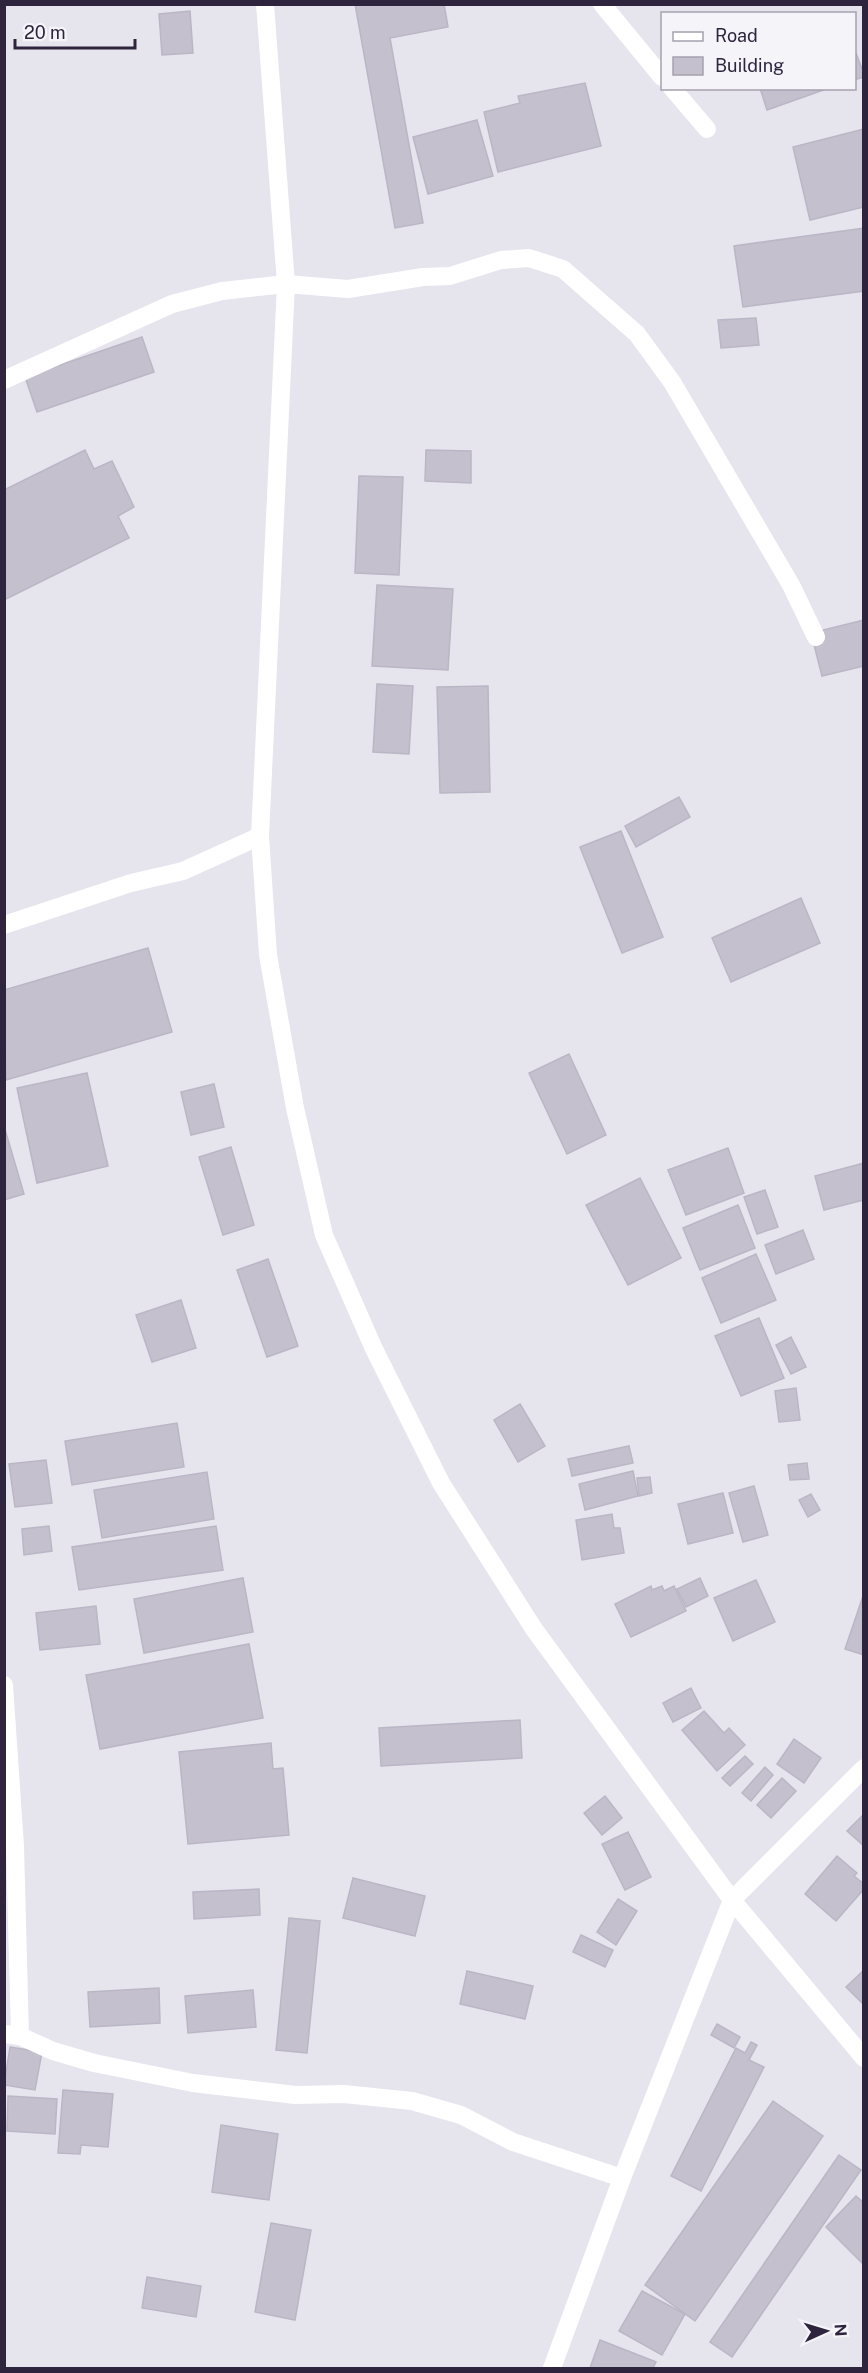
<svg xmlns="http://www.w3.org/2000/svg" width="868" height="2373" viewBox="0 0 868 2373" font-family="'Public Sans',sans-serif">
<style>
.building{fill:#c4c0cd;stroke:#bbb6c6;stroke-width:1.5}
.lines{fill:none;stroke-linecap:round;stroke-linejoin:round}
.minor{stroke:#fff;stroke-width:18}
</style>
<rect width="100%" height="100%" fill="#e6e4ed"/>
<g class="building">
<polygon points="355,4 444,4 448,27 390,38 423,223 395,228"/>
<polygon points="190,11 193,53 162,55 159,14"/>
<polygon points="854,48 864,74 864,77 854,80"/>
<polygon points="585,83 601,146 498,172 484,112 520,103 518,96"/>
<polygon points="760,88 829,88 767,110"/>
<polygon points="477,120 493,176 428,194 413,137"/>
<polygon points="864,129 864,207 810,220 793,147"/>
<polygon points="864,228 864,291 743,307 734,246"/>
<polygon points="756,318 759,345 721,348 718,320"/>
<polygon points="142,337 154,372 37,412 25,377"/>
<polygon points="85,450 94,469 112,461 134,507 118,516 129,538 4,600 4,490"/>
<polygon points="426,450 471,451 471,483 425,481"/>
<polygon points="359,476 403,477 399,575 355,573"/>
<polygon points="377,585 453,589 448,670 372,666"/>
<polygon points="864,620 864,666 822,676 811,633"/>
<polygon points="377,684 413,686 409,754 373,752"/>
<polygon points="488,686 490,792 440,793 437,687"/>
<polygon points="679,797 690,817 636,847 625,826"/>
<polygon points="621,831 663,937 622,953 580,847"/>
<polygon points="801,898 820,943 731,982 712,938"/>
<polygon points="148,948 172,1032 6,1080 4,990"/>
<polygon points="569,1054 606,1135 567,1154 529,1073"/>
<polygon points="87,1073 108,1166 37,1183 17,1088"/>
<polygon points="214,1084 224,1127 191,1135 181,1092"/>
<polygon points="4,1126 24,1194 4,1200"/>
<polygon points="231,1147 254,1225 223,1235 199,1157"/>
<polygon points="728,1148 744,1193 686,1215 668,1170"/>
<polygon points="864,1163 864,1200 824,1210 815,1176"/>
<polygon points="640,1178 681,1258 628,1285 586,1205"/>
<polygon points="765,1190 778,1227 757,1234 744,1197"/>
<polygon points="738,1205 755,1248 700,1270 683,1228"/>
<polygon points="803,1230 814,1259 776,1274 765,1245"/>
<polygon points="756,1254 776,1300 721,1323 702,1278"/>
<polygon points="268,1259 298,1346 267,1357 237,1270"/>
<polygon points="181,1300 196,1348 152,1362 136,1315"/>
<polygon points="759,1318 784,1378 741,1396 715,1336"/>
<polygon points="791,1337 806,1367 791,1374 776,1345"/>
<polygon points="796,1388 800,1420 779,1422 775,1391"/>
<polygon points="520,1404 545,1446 518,1462 494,1420"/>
<polygon points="177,1423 184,1467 72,1485 65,1441"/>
<polygon points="629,1446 633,1463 572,1476 568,1459"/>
<polygon points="46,1460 52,1503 15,1507 9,1464"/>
<polygon points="807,1463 809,1479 790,1480 788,1465"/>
<polygon points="633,1471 638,1496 585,1510 579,1484"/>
<polygon points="207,1472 214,1519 102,1538 94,1490"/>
<polygon points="650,1477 652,1493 639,1496 637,1478"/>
<polygon points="754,1486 768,1535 743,1542 729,1493"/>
<polygon points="723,1493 733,1533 688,1544 678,1504"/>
<polygon points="811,1494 820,1510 808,1517 799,1500"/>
<polygon points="612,1514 614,1528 620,1528 624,1553 582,1560 576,1520"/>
<polygon points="49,1526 52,1551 24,1555 22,1529"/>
<polygon points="216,1526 223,1570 79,1590 72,1547"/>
<polygon points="243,1578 253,1632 144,1653 134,1599"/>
<polygon points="700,1578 708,1596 686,1607 677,1589"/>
<polygon points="756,1580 775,1622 733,1641 714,1598"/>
<polygon points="651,1586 652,1590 662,1586 664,1591 674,1586 686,1611 631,1637 615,1604"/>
<polygon points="864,1593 864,1655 845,1649"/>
<polygon points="96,1606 100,1644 40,1650 36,1613"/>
<polygon points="249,1644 263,1718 100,1749 86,1675"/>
<polygon points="691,1688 701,1708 673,1722 663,1703"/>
<polygon points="704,1711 724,1733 729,1728 745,1745 717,1771 682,1730"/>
<polygon points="520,1720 522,1758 381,1766 379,1728"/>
<polygon points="794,1739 821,1758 804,1783 777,1764"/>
<polygon points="271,1743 273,1769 283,1768 289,1835 188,1844 179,1752"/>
<polygon points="745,1756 753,1764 730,1786 722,1778"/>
<polygon points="765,1767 773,1775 751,1801 742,1793"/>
<polygon points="782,1778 796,1791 771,1818 757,1805"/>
<polygon points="605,1796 622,1818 602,1835 584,1813"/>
<polygon points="864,1814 864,1846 847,1831"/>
<polygon points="628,1832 651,1877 625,1890 602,1844"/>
<polygon points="837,1856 857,1873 854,1876 864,1884 864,1889 836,1921 805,1894"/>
<polygon points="353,1878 425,1896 415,1936 343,1918"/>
<polygon points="259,1889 260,1915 194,1919 193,1892"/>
<polygon points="618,1899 637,1911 616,1945 597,1932"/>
<polygon points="289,1918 320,1921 307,2053 276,2050"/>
<polygon points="581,1935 613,1950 605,1967 573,1952"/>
<polygon points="864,1970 864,2005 846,1987"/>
<polygon points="467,1971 533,1986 525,2019 460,2004"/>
<polygon points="159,1988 160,2023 90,2027 88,1992"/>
<polygon points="253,1990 256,2027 188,2033 185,1996"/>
<polygon points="717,2024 740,2037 734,2048 711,2035"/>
<polygon points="751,2042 757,2045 749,2060 764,2067 701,2191 671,2176 736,2048 745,2053"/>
<polygon points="10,2047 42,2052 35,2090 4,2085"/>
<polygon points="63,2090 113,2094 108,2147 81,2145 80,2154 58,2153"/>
<polygon points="8,2096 57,2099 55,2134 7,2131"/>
<polygon points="773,2101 823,2136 695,2321 645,2285"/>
<polygon points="221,2125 278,2134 269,2200 212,2192"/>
<polygon points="839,2155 861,2170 732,2357 710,2342"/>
<polygon points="856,2196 864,2203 864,2265 826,2227"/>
<polygon points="271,2223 311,2230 295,2320 255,2312"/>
<polygon points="147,2277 201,2286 196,2317 142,2308"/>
<polygon points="642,2291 685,2314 662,2355 619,2331"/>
<polygon points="600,2340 656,2362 653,2368 590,2368"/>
</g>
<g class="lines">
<g class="minor">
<polyline points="265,4 286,284 260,836 268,955 295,1108 324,1235 374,1349 441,1483 534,1629 732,1900 864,2058"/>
<polyline points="602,4 662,77"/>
<polyline points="672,88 707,129"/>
<polyline points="4,380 172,304 222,291 286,284 348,289 423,277 450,276 501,260 529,258 563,269 637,334 672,382 791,585 816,637"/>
<polyline points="4,925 131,883 183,871 260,836"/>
<polyline points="4,1685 15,1846 20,2036"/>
<polyline points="4,2034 20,2036 53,2051 94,2063 193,2083 295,2095 344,2094 412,2101 461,2115 513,2142 622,2178"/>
<polyline points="552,2368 622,2178 732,1900 864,1768"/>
</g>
</g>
<rect width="868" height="2373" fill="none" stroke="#2f243e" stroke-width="12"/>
<rect x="661" y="12" width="195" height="78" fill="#f5f4f9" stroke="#a6a1ae" stroke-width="1.5"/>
<rect x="673" y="32" width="30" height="9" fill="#ffffff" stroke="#a6a1ae" stroke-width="1.5"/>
<text x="715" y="42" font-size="18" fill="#2f243e">Road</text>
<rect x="673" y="57" width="30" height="18" fill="#c4c0cd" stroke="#a6a1ae" stroke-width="1.5"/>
<text x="715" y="72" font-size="18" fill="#2f243e">Building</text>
<g transform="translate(826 2331) rotate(86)" stroke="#f5f4f9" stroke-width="4.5" paint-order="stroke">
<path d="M0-4.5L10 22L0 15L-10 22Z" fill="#2f243e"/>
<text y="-9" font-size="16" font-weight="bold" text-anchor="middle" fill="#2f243e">N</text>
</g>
<path d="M15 39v9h120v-9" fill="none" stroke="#2f243e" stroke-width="3"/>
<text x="24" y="39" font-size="18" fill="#2f243e" stroke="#f5f4f9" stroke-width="4.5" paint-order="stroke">20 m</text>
</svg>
